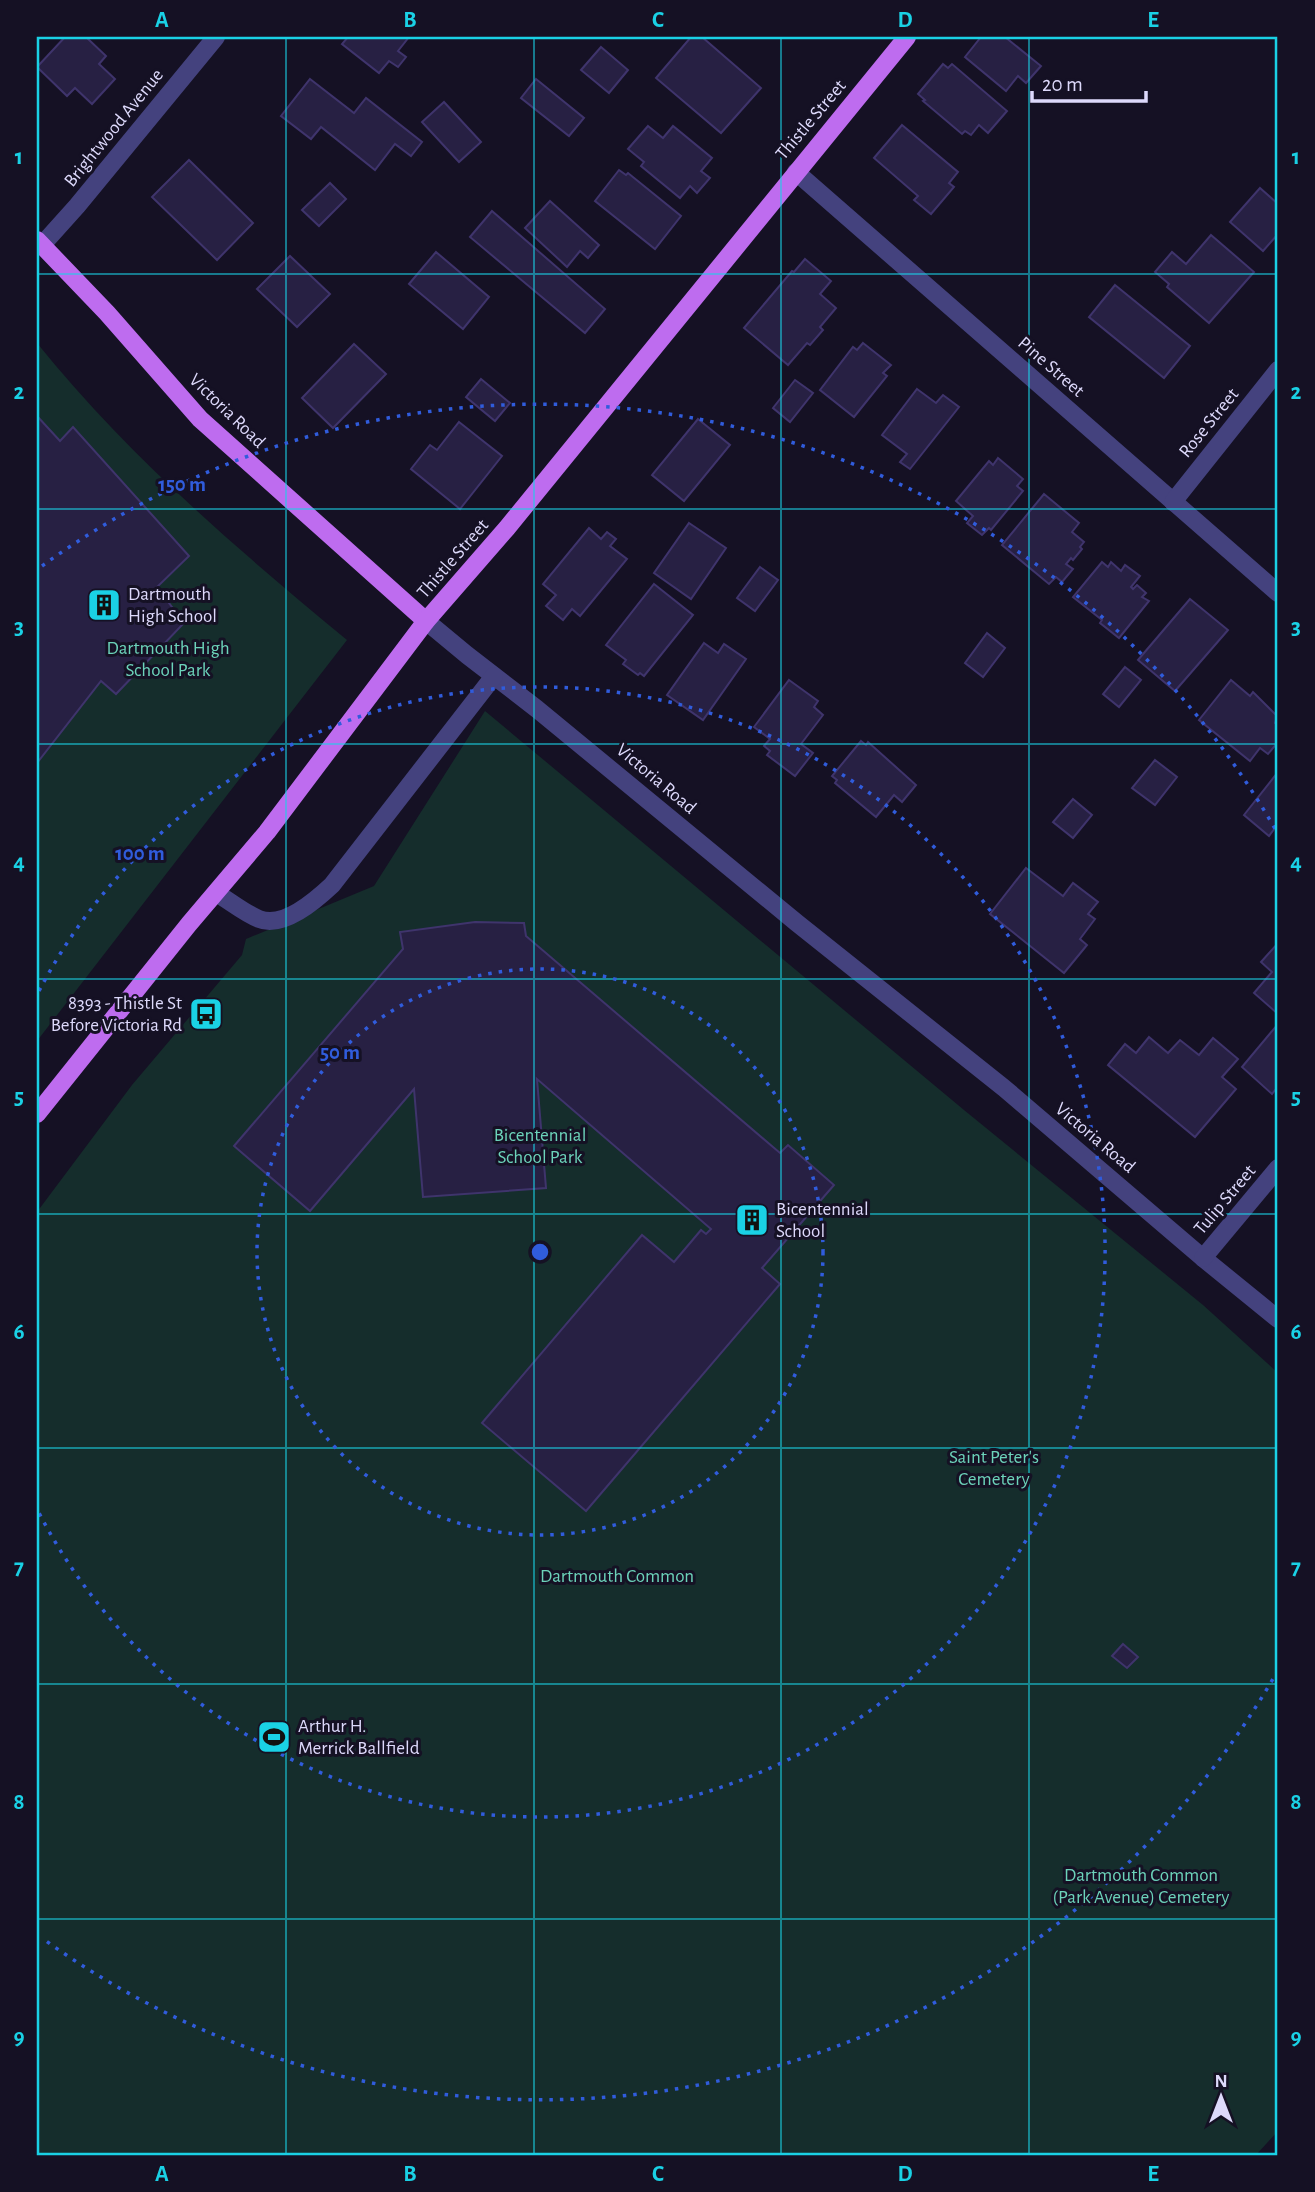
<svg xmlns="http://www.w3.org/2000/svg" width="1315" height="2192" viewBox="0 0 1315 2192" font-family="'Alegreya Sans',sans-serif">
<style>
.green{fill:#152d2c}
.building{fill:#272043;stroke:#3f346c;stroke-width:2}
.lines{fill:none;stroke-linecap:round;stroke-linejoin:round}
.minor{stroke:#44427e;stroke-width:18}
.major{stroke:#be6cef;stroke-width:18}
.grid{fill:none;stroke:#1ad1e5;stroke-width:2;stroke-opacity:0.55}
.ring{fill:none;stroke:#305cdc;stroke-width:3.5;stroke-dasharray:3.5 7}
.labels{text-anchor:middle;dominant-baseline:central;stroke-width:6;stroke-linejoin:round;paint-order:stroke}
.street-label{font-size:19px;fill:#ddd9fb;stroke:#151124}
.poi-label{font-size:19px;fill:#ddd9fb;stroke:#151124;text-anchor:start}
.park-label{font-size:19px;fill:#6cd3ba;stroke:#151124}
.centre{fill:#305cdc;stroke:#151124;stroke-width:3.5}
.ring-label{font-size:21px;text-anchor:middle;font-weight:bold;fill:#305cdc;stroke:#151124;stroke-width:6;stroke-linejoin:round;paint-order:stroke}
.neatline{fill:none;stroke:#1ad1e5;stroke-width:2.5}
.grid-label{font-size:23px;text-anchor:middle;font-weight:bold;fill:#1ad1e5}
</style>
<rect width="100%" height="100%" fill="#151124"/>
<g class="green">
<path d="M37,343C127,455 237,549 347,640L37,1041Z"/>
<polygon points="485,711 964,1110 1203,1305 1278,1373 1278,2131 1256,2155 37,2155 37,1212 132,1085 242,955 246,939 374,886"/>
</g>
<g class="building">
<polygon points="65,37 86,37 106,56 99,64 115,79 92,104 75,88 67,96 37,67"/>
<polygon points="348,37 409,37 398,51 406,57 398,67 389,61 379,73 342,44"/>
<polygon points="691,37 702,37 761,88 721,133 656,78"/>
<polygon points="981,37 1005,37 1041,66 1026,83 1018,76 1006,91 965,57"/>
<polygon points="601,47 628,70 609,93 581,70"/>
<polygon points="943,64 948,68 952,64 1007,111 988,133 979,125 971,135 965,131 962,134 923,101 925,100 918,94"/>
<polygon points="310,79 354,113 366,98 422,142 411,156 395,144 375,170 321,127 311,139 281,116"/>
<polygon points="536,79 584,118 569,136 521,98"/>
<polygon points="444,102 481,142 459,162 422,122"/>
<polygon points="902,125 958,172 949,183 954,187 931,214 914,200 918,196 874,158"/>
<polygon points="648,126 663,138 673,126 712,158 701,171 710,178 697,193 690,186 680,198 641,166 644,162 628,149"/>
<polygon points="189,160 253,223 217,260 152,197"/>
<polygon points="619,170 626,175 628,173 681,216 655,249 595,201"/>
<polygon points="330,183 346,199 319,226 302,210"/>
<polygon points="1260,188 1278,204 1278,234 1263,251 1230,222"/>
<polygon points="550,201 599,245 588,258 580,251 567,267 525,228"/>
<polygon points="492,211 605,309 585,333 470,237"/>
<polygon points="1211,235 1254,272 1209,323 1167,287 1169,284 1155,272 1172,252 1186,264"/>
<polygon points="436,252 489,297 463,329 409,284"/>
<polygon points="290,256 330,294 297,327 257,289"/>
<polygon points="805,259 831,281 820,294 836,308 820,327 823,330 810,345 807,343 788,365 744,328 792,271 794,272"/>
<polygon points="1115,285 1190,346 1164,378 1089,317"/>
<polygon points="863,343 891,365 883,373 887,376 854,417 820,390 853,347 857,350"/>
<polygon points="354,344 386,374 333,428 302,398"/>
<polygon points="481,379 510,403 495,421 466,397"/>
<polygon points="795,380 813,393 790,422 773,408"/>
<polygon points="917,389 936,403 943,395 959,407 910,469 900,462 907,454 882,435"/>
<polygon points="37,416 60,441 73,427 189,556 157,587 184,623 116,694 101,681 37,763"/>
<polygon points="698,419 730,445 684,501 652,475"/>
<polygon points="459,422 502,456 460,509 411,469 430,445 437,450"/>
<polygon points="998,458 1023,479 1017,486 1023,491 991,530 989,528 982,535 967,523 973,516 956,501 989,461 993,465"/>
<polygon points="1044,494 1079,523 1072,532 1084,542 1080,547 1082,549 1073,560 1071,558 1066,564 1073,569 1062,582 1056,577 1049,584 1002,545"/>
<polygon points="689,523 726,548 691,599 654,573"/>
<polygon points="589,528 601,539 607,532 616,539 610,546 627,559 580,616 572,609 563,620 546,606 556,595 543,584"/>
<polygon points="1102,562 1108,567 1111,562 1121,571 1125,565 1140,576 1131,587 1133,589 1137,585 1146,593 1142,597 1149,601 1119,638 1100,623 1102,620 1073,597"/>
<polygon points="760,567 778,580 755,611 737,598"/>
<polygon points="654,584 693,615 644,676 640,673 638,675 623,664 626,660 606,645"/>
<polygon points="1190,599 1228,630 1175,691 1138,660"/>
<polygon points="987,633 1005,648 983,677 965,663"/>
<polygon points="704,643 718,653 724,644 746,659 703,720 667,695"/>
<polygon points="1125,667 1141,680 1119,707 1103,694"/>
<polygon points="789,680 818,701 814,707 823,715 801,744 813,753 795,776 767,755 770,751 764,746 770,739 754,727"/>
<polygon points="1231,680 1250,696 1253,692 1277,716 1275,723 1278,726 1278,742 1268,754 1260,748 1250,761 1199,720"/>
<polygon points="861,741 866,745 868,742 916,785 902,802 894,795 876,817 835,783 837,780 832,776"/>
<polygon points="1155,760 1177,777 1155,805 1132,788"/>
<polygon points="1278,772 1278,824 1269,836 1244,815"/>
<polygon points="1073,799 1092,815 1073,838 1053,822"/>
<polygon points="1026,868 1063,896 1073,883 1098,902 1088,914 1095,919 1080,939 1087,945 1064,973 990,914"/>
<polygon points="475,922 524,923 526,936 780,1153 788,1145 834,1185 762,1268 780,1284 586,1511 482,1423 642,1235 674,1262 701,1230 706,1234 711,1229 537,1079 546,1188 423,1197 414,1089 310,1211 234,1146 403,949 400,932"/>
<polygon points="1278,943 1278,1014 1254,993 1272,972 1261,962"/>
<polygon points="1278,1024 1278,1086 1272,1094 1242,1067"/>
<polygon points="1149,1037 1168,1053 1180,1040 1199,1055 1213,1038 1238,1059 1222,1077 1236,1089 1195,1137 1108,1065 1125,1044 1136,1053"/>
<polygon points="1123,1644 1138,1657 1127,1668 1112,1656"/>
</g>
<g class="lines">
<g class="minor">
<polyline points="796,172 1278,593"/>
<polyline points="42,245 77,206 216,37"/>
<polyline points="1173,502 1278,370"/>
<polyline points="426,621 467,655 537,709 797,923 1004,1088 1203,1258 1278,1319"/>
<path d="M216,893C230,901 244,913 259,919C283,929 316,900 332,885L494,676"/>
<polyline points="1203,1258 1278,1168"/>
</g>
<g class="major">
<polyline points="37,240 107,313 200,419 426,621"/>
<polyline points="37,1114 189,924 267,832 426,621 507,528 907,37"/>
</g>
</g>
<path class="grid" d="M286,37V2155M534,37V2155M781,37V2155M1029,37V2155M37,274H1278M37,509H1278M37,744H1278M37,979H1278M37,1214H1278M37,1448H1278M37,1684H1278M37,1919H1278"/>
<g class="ring">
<circle cx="540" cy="1252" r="283"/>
<path d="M39 991A565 565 0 1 1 39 1513"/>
<path d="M1278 1670A848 848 0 0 1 42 1938M42 566A848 848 0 0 1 1278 834"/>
</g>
<defs>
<symbol id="building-square" viewBox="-11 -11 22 22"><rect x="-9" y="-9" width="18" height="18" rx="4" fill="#1ad1e5" stroke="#151124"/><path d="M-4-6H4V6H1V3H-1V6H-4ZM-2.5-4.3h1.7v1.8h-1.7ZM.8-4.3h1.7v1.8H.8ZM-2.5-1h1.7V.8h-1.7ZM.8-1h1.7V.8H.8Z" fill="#111"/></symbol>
<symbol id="bus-square" viewBox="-11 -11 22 22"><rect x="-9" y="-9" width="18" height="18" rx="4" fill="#1ad1e5" stroke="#151124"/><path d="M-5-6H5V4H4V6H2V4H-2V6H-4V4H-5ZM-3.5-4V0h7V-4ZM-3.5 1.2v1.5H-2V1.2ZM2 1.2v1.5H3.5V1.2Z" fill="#111"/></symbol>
<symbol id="stadium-square" viewBox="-11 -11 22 22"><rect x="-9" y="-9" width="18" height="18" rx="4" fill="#1ad1e5" stroke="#151124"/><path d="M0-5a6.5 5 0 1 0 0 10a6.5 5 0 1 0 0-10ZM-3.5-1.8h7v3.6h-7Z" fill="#111"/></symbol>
</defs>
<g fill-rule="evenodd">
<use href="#building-square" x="85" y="586" width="38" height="38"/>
<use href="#bus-square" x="187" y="995" width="38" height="38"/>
<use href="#building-square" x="733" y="1201" width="38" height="38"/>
<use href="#stadium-square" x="255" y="1718" width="38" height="38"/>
</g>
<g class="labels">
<g class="street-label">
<text transform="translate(811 120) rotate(-50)">Thistle Street</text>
<text transform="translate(114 128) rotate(-51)">Brightwood Avenue</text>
<text transform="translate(1051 367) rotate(41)">Pine Street</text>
<text transform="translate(227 411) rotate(44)">Victoria Road</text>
<text transform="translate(1209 423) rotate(-51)">Rose Street</text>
<text transform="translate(453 559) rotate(-49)">Thistle Street</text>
<text transform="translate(656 779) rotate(40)">Victoria Road</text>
<text transform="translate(1095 1138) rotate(40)">Victoria Road</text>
<text transform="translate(1225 1200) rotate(-50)">Tulip Street</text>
</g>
<g class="poi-label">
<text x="128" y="594">Dartmouth<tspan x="128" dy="22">High School</tspan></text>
<text x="182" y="1003" text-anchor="end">8393 - Thistle St<tspan x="182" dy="22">Before Victoria Rd</tspan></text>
<text x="776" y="1209">Bicentennial<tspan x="776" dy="22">School</tspan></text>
<text x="298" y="1726">Arthur H.<tspan x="298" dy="22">Merrick Ballfield</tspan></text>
</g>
<g class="park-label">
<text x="168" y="648">Dartmouth High<tspan x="168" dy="22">School Park</tspan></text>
<text x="540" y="1135">Bicentennial<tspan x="540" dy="22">School Park</tspan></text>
<text x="994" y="1457">Saint Peter's<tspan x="994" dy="22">Cemetery</tspan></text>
<text x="617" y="1576">Dartmouth Common</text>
<text x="1141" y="1875">Dartmouth Common<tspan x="1141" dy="22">(Park Avenue) Cemetery</tspan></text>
</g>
</g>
<circle cx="540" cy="1252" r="10" class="centre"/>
<g class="ring-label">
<text x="182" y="491">150 m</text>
<text x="140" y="860">100 m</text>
<text x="340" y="1059">50 m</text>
</g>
<rect width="1315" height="2192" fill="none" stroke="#151124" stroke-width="77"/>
<g transform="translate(1221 2097)" stroke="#151124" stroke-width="5" paint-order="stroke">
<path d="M0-5L12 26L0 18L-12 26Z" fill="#ddd9fb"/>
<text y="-10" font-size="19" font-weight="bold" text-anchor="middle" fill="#ddd9fb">N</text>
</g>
<path d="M1032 91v10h114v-10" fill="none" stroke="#ddd9fb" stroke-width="3.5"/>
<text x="1042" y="91" font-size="21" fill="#ddd9fb" stroke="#151124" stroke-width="5" paint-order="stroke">20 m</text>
<rect x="38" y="38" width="1238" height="2116" class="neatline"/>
<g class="grid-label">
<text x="162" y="27">A</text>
<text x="410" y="27">B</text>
<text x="658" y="27">C</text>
<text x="905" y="27">D</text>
<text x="1153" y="27">E</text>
<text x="19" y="164">1</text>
<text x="1296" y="164">1</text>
<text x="19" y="399">2</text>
<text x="1296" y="399">2</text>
<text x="19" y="634">3</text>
<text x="1296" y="634">3</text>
<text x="19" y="869">4</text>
<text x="1296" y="869">4</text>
<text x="19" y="1104">5</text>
<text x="1296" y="1104">5</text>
<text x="19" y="1339">6</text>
<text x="1296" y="1339">6</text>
<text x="19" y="1574">7</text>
<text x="1296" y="1574">7</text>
<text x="19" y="1809">8</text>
<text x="1296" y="1809">8</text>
<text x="19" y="2044">9</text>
<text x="1296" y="2044">9</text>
<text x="162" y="2181">A</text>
<text x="410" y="2181">B</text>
<text x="658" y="2181">C</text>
<text x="905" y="2181">D</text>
<text x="1153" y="2181">E</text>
</g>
</svg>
